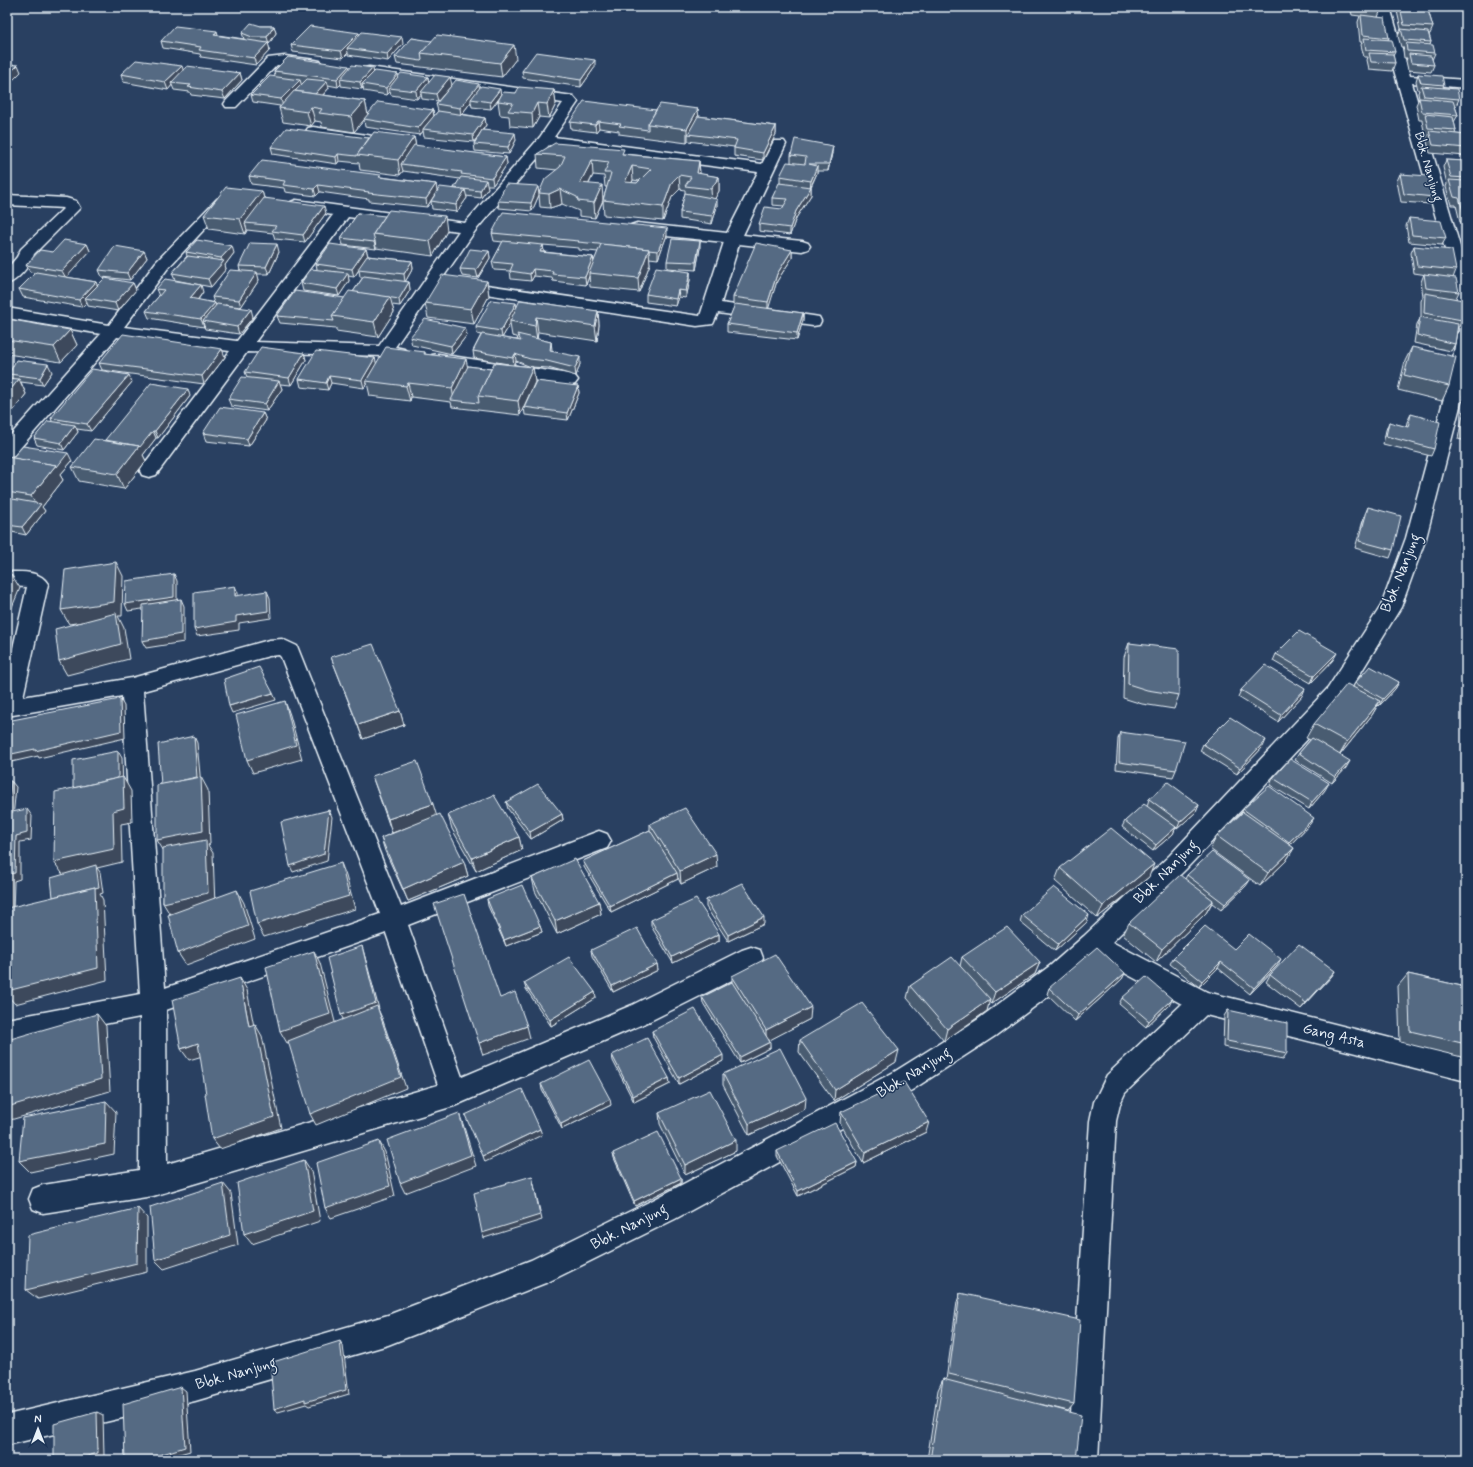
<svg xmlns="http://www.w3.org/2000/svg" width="1473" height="1467" viewBox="0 0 1473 1467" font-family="Mynerve,sans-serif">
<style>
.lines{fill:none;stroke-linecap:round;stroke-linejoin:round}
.minor-casing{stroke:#e8f1f8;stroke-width:3}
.minor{fill:#1d3557;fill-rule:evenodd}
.wall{fill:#495b71;stroke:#e8f1f8;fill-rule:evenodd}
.shaded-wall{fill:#3c4a5c;stroke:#e8f1f8}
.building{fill:#556a83;stroke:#e8f1f8;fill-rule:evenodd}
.labels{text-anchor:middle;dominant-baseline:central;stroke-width:3;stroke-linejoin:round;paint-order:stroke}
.far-street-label{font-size:13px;fill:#e8f1f8;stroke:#1d3557}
.street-label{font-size:15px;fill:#e8f1f8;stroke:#1d3557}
</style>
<rect width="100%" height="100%" fill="#294061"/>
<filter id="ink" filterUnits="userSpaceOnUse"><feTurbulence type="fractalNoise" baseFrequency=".025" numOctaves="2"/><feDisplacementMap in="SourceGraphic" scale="8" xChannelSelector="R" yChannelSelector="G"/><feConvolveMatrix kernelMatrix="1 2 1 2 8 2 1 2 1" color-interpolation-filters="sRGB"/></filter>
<g filter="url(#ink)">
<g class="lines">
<defs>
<g id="minor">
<polygon points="1376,7 1390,7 1410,76 1466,80 1466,88 1412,83 1466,267 1466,383 1426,538 1401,607 1344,700 1186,869 1112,942 1207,992 1466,1057 1466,1081 1206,1015 1125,1093 1120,1104 1116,1121 1098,1460 1068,1460 1090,1121 1094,1102 1107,1075 1182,1004 1095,957 1069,981 995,1036 912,1090 675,1219 548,1282 388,1345 195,1401 7,1445 7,1415 195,1371 388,1315 531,1260 655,1199 894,1072 977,1020 1051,965 1084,936 1170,855 1328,688 1381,606 1406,538 1451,372 1457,334 1460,330 1458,327 1456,288"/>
<polygon points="285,56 315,60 320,61 322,64 320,67 315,68 277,65 236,107 226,107 224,104 226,101 268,58"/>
<path d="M369,67L573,96L578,102L554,137L762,164L774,141H784L786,144L743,235L802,241L808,243L810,246L808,249L802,251L739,244L721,303L813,316L819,317L821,321L819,325L813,326L718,313L713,324L697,326L453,289L451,286L453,283L459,281L700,316L724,242L637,233L631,231L629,228L631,225L637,223L727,233L758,172L549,145L475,231L395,347L404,349L407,353L404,357L398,358L384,356L247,352L156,475L149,477L142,475L140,471L142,467L230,351L117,337L14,455L7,457V439L101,334L7,318V308L109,325L156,262L217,199L228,195L233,197L236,200L233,203L227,205L168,268L124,327L237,341L333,215L291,208L288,205L291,202L296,200L465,223L540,137L563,103L364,74L362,71L364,68ZM348,217L459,231L379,346L255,342Z"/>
<polygon points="313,127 367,135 372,136 374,139 372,142 367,143 308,134 306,131 308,128"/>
<path d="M7,195L66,198L76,201L80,208L34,254C31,264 18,281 7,284V269L17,257L21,249L64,208L7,205Z"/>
<polygon points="438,354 569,374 575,376 578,380 575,384 569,386 432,363 429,359 432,355"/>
<path d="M7,572C21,572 40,570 48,584L23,697L132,678L269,640L282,639L297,646L401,907L591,834L599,831L607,834L611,841L607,848L408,925L462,1077L632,1005L742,950L751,947L760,950L763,958L760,966L650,1021L454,1106L153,1196L43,1213L33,1209L29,1199L33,1189L43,1185L139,1170L140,1017L7,1043V1019L140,994L122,696L7,716V674L27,587L7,586ZM279,655L281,657L380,914L165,988L143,691L269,656ZM386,933L438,1085L167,1164L166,1010Z"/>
</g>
</defs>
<use href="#minor" class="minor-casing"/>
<use href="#minor" class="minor"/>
</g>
<g class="wall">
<polygon points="1350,7 1380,7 1381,10 1378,17 1389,38 1388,40 1395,52 1393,56 1395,63 1392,71 1369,69 1367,60 1368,57 1364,57 1361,45 1362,42 1360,42 1358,22 1360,16 1352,15"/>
<polygon points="1399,7 1427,7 1433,27 1430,34 1429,34 1431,42 1430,45 1435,53 1432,60 1434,65 1431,72 1408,70 1406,61 1407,58 1404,58 1403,50 1404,47 1401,47 1398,36 1401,29 1397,11"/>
<polygon points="261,26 274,26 276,33 269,44 268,44 270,50 256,65 201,57 200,54 163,48 161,41 218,35 244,39 242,33"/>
<polygon points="359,34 403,44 388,61 348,55 348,53 343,58 293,52 291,45"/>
<polygon points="412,38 516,59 502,77 397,64 395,57"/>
<polygon points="7,64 21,72 13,80 7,79"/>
<polygon points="595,67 581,87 523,78 522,71"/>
<polygon points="350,68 373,72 398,74 398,77 428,77 429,83 452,85 438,101 422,99 421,94 417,99 391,95 390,92 387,95 364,91 363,87 362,89 341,86 341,84 338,87 328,85 329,88 323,95 365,101 368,115 433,110 434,116 438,111 436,104 479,88 501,95 516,93 554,90 556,104 549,118 539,117 533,128 510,126 509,116 500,115 498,101 499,99 491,109 472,107 471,102 462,114 485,118 486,125 483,130 516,140 509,154 475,151 474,144 480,133 474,142 424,137 423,131 420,135 365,127 364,120 354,132 322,127 321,122 315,121 311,126 283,122 279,108 280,106 253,102 251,95 275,76 274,71"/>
<polygon points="183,70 240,73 242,80 225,99 191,95 190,92 174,90 172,85 168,90 123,82 121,74"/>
<polygon points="1418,74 1444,85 1443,87 1459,99 1456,106 1455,106 1458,115 1454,122 1456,130 1455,134 1466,135 1466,156 1430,153 1426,138 1428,135 1425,135 1422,121 1422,120 1419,120 1416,105 1419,98 1418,93 1419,90 1418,90 1416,81"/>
<polygon points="698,109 698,116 776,126 776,134 763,160 734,156 734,147 688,141 687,143 619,134 619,131 599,128 596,132 571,129 570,122 656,110"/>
<polygon points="414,137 416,146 506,157 507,164 493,185 487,185 488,188 481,198 466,196 467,198 457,212 432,209 431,201 427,207 369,201 369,199 320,192 316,196 285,192 284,188 251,184 249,176 381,177 436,184 437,191 454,189 454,188 460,179 403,171 400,175 360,170 359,163 339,161 337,164 273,154 271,147 369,138"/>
<polygon points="832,153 828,171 817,171 817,173 811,187 811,195 796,218 790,235 759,231 759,224 782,209 784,206 772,205 772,198 780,183 780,176 791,162 791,155"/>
<path d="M537,154H625L699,161L700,174L719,177V191L715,198L717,206L712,224L680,219V212L685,193V190L680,189L672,197L663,221L604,215L603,201L595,218L579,216V211L562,204L550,208L540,207L539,195L532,211L499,208L498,201L539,192L557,170L538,168ZM593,175L604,176L605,187H607L603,199L589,184ZM633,180L639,181L637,183H632Z"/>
<polygon points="1446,160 1466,161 1466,243 1464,243 1461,227 1463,222 1460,222 1456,205 1451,205 1446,187 1447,184 1443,167"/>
<polygon points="1400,174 1434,197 1431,204 1401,202 1397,181"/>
<polygon points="262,191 264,198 326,213 305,242 275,239 273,233 247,230 245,234 209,229 204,215"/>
<polygon points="358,213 447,231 433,256 376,248 376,249 343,245 341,238"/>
<polygon points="1409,218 1446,238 1442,245 1409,242 1406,226"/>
<path d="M492,233L667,235L658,259L649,258L650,264L639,292L590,287L589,276L586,285L553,281L552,278L534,276L531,281L511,279L510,271L494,270L492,262L503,242L494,241ZM543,245L579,248V250L598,252L594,262L593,257L544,252Z"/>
<polygon points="87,244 90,251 66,277 96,282 97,286 133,283 136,290 118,311 88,306 87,302 82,307 23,297 19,289 35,273 30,272 26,265 53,252"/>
<polygon points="1414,246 1456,270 1453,278 1459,292 1456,298 1462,320 1459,327 1457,327 1455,344 1451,351 1414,343 1417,324 1421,317 1421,301 1423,296 1421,282 1424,274 1427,275 1414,273 1411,253"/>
<polygon points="700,248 696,270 667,268 667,261"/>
<polygon points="366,249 368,256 412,261 413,268 405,282 409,282 410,290 400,306 392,305 394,312 378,337 336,331 336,328 280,323 277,316 345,298 353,292 363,277 360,277 359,270 354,277 348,276 349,281 339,296 303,291 301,283 317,269 316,264"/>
<polygon points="792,250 792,258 777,281 768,308 803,313 803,320 797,340 727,332 727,324 735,305 733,305 733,297"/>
<polygon points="144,251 147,258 130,280 102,277 99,270"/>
<polygon points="489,251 490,258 478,278 462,276 460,269"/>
<polygon points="186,252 234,253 225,265 226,269 211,287 175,280 172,273 187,256"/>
<polygon points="279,252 269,274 257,274 259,280 241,307 225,305 253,317 239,334 205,329 204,326 204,327 149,318 146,311 159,296 156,289 203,292 198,300 214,303 212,297 240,271 239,266"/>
<polygon points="690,272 690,280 686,298 679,297 676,306 646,302 646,294"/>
<polygon points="487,281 489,296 474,324 428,318 425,303"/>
<path d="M517,307L598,311L599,325L597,341L538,332L537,339L551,342V352L580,364L576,376L548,368L531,367L516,361L514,365L533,367L535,382L520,415L452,407L451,402L411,397L410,401L370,396L367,383L364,388L331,383L328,390L301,387L299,379L375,358L376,364L425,352V354L468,366L491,369L508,364L474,358L473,351L481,335L477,334L476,327ZM510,324L512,336L517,337L518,340L502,338Z"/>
<polygon points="7,319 70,330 77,345 61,362 7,354"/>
<polygon points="465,328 467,335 452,354 412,345 410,337"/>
<polygon points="1412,347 1449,386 1442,401 1398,390 1405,361"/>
<polygon points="304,353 306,360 291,385 280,384 282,389 267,411 231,406 228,399 247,377 245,372"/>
<polygon points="225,357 204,384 102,370 99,363"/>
<polygon points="52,372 43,385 21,382 26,394 7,419 7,378 11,378 9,374"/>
<polygon points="1466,380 1466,402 1462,401"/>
<polygon points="132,382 91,431 77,429 78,432 64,450 37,445 34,438 52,421 51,418"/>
<polygon points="578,386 579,393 568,420 525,415 524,407"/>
<polygon points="190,396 158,438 156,438 143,455 146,461 124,489 79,481 72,467 105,440"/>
<polygon points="1466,406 1466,441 1458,439 1464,409"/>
<polygon points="263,413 266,420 249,446 206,441 203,433"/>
<polygon points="1411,414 1434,449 1431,456 1383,444 1386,430 1389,422 1406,427 1407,422"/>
<polygon points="7,458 72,461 60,475 63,480 42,507 45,511 26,535 7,531"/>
<polygon points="1368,507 1393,550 1390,558 1355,548 1365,514"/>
<polygon points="1129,643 1179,695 1174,709 1142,704 1123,698 1124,657"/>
<polygon points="1276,654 1333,660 1311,683 1273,661"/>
<polygon points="331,657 400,711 404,725 363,739"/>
<polygon points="1399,682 1395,689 1379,706 1378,705 1372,715 1340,755 1346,768 1332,783 1295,760 1299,753 1310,740 1306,738 1314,724 1353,687 1355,683"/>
<polygon points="1241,690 1302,696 1278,722 1238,697"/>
<polygon points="1120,732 1176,770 1173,777 1116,769 1118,739"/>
<polygon points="1203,744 1263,747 1237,774 1200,751"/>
<polygon points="372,776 437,816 464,862 468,876 408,901 385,851 381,838 403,829 392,833"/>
<polygon points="1273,778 1325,790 1309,809 1270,785"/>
<polygon points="1149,799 1199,805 1196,812 1177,829 1176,827 1173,834 1153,851 1122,827 1125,821 1147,806"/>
<polygon points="506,802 562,814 563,820 531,839 508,809"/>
<polygon points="1243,809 1310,824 1290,845 1294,848 1286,861 1260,886 1210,849 1217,836 1242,812"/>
<polygon points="448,815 519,837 522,850 476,871 452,829"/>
<polygon points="650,824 717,867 681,884 678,878 678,879 611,912 584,867 583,861 650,830"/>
<polygon points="1060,868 1149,877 1097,918 1055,881"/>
<polygon points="1187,875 1246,886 1221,910 1212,903 1206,913 1156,962 1123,935 1129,923 1185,879"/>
<polygon points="532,878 599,902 601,914 557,934 535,891"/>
<polygon points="487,899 540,926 542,932 506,946 488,906"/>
<polygon points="706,900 764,924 728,941 706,907"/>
<polygon points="1022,915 1087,922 1055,951 1020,922"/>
<polygon points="651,920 719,934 719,941 673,963 651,926"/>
<polygon points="1234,949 1277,966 1250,994 1218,968 1199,987 1170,964 1173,958"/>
<polygon points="591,950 657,964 658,970 613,992 592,956"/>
<polygon points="962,957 1040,962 1035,974 991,1004 989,1002 987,1011 944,1041 907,998 910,986 960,966"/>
<polygon points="1335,971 1331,977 1301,1009 1266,982 1270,975"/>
<polygon points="1125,973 1122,979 1075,1021 1047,994 1049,988"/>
<polygon points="1408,974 1466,987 1466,1058 1400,1042 1398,986"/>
<polygon points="732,976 810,1019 769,1040 770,1048 740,1063 703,1003 702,997 732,982"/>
<polygon points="524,983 595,992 596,998 551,1026 526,989"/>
<polygon points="1122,998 1169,1005 1146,1027 1119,1004"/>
<polygon points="1228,1010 1287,1053 1283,1059 1223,1047 1224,1016"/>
<polygon points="652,1031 723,1061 679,1084 653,1037"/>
<polygon points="800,1040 896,1062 834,1101 799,1052"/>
<polygon points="612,1055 669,1078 670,1084 634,1102 613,1061"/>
<polygon points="723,1074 805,1109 749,1135 723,1085"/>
<polygon points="541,1084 611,1105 562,1129 542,1090"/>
<polygon points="841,1112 926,1132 863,1163 840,1123"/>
<polygon points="659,1113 736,1151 685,1175 660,1124"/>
<polygon points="777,1151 857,1162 856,1167 798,1196 777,1156"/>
<polygon points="613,1153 681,1178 681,1183 635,1206 614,1158"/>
<polygon points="960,1293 1074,1404 1068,1411 1040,1404 1076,1460 927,1460 938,1390 943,1379 946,1380 957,1302"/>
</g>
<g class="shaded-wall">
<polygon points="274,26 276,33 269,44 267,37"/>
<polygon points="217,31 219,38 214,35"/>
<polygon points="359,33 360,40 347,48 348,53 343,58 341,51"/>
<polygon points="402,37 403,44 388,61 387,54"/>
<polygon points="268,43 270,50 256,65 254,58"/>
<polygon points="514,45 516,59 502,77 500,63"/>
<polygon points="595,60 595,67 581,87 581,80"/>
<polygon points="18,65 21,72 13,80 10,73"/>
<polygon points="182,66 184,73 171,83 172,85 168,90 165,82"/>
<polygon points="349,66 351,73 340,79 341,84 338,87 337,79"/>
<polygon points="373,68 374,75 362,84 363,87 362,89 360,82"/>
<polygon points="240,73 242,80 225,99 222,92"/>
<polygon points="398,74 399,81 389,88 390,92 387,95 386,88"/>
<polygon points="428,77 429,84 421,92 421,94 417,99 416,91"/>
<polygon points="450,77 452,85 438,101 436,94"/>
<polygon points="300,80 302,87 283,107 281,99"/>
<polygon points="327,81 329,88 312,107 310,100"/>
<polygon points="479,84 480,91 471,99 471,102 461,115 460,108"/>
<polygon points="500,89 501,96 491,109 490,102"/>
<polygon points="554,90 556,104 549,118 547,104"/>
<polygon points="365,101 368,115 354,132 351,117"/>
<polygon points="537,103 539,117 533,128 532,113"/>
<polygon points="311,107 315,121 311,126 307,112"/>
<polygon points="698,109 699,123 688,134 688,141 687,143 687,129"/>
<polygon points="433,110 434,117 423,129 423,131 420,135 418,128"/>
<polygon points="485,118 486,125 474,142 473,135"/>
<polygon points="598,121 599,128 596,132 595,125"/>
<polygon points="776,126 776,134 763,160 763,153"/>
<polygon points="515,133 516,140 509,154 508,147"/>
<polygon points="414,137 417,151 401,164 403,171 400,175 398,160"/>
<polygon points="833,146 832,153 828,171 829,164"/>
<polygon points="338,154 339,161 337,164 336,157"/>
<polygon points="506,157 507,164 493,185 492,178"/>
<polygon points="592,160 593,175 582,197 580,183"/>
<polygon points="699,161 700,175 697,173"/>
<polygon points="632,166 633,180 626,196 625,182"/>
<polygon points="817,166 817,173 810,188 811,181"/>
<polygon points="679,175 680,189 672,197 663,221 663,207 672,182"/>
<polygon points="719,177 719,191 712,204 711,189"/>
<polygon points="486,180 488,188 481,198 480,191"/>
<polygon points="436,184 437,191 427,207 426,199"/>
<polygon points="318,185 320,192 316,196 314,189"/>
<polygon points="602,185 603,200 595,218 594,203"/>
<polygon points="538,186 539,195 532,211 531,203"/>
<polygon points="811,187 811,195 796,218 790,235 790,228 796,211"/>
<polygon points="560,189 562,204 550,208 549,194"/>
<polygon points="465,190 467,198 457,212 456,205"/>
<polygon points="262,191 266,206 245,223 247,230 245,234 240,219"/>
<polygon points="717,199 717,206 712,224 712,216"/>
<polygon points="324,206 326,213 305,242 303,235"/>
<polygon points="445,216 447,231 433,256 430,241"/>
<polygon points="667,228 667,235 658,259 658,251"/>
<polygon points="375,241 376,248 376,249 374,242"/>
<polygon points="700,241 700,248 696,270 696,262"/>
<polygon points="87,244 90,251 66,278 62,271"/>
<polygon points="277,244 279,252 269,274 266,267"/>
<polygon points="543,245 544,252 540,252"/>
<polygon points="232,246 234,253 225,265 226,269 211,287 208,279 223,262 221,258"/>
<polygon points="366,249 368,256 354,277 352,269"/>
<polygon points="649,249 650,264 639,292 638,278"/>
<polygon points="792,250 792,258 777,281 768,310 768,302 777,274"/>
<polygon points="144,251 147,258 130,280 127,273"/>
<polygon points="489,251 490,258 478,278 476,270"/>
<polygon points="593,257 594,265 589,273 589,276 586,285 585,277"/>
<polygon points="412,261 413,268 405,282 404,274"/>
<polygon points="533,269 534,276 531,281 530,274"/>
<polygon points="257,272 259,280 241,307 239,300"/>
<polygon points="690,272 690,280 686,298 686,291"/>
<polygon points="348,273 349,281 339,296 337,289"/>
<polygon points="487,281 489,296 474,324 471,309"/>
<polygon points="96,282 99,290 85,298 87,302 82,307 79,300"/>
<polygon points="409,282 410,290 400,306 399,299"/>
<polygon points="133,283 136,290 118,311 115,303"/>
<polygon points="201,285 203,292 193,306 190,298"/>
<polygon points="678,290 679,297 676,306 676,299"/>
<polygon points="390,297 394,312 378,337 374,322"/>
<polygon points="215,303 217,310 203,321 204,326 204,327 201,319"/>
<polygon points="516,303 517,310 510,321 510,324 502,338 501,331"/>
<polygon points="251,309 253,317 239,334 237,327"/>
<polygon points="598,311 599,325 597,341 595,326"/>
<polygon points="803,313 803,320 797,340 797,333"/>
<polygon points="536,317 538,332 537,340 535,326"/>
<polygon points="465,328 467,335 452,354 451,346"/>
<polygon points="70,330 77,345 61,362 54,347"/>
<polygon points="551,342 552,349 551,359 550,351"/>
<polygon points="222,349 225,357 204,384 202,376"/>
<polygon points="304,353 306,360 291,385 289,378"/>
<polygon points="515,354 516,361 514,365 513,358"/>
<polygon points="580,357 580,364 576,376 575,368"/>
<polygon points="375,358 377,366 366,381 367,383 364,388 362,380"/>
<polygon points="466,359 469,374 454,400 452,388"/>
<polygon points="48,364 52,372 43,385 40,378"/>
<polygon points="533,367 535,382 520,415 518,401"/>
<polygon points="129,375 132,382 91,431 87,424"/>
<polygon points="329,376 331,383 328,390 326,383"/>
<polygon points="19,379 26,394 7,419 7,394"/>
<polygon points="279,381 282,389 267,411 265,404"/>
<polygon points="408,383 411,397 410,401 406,386"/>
<polygon points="578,386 579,393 568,420 567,413"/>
<polygon points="188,389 190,396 158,438 155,431"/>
<polygon points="263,413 266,420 249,446 247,439"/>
<polygon points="75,425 78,432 64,450 61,443"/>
<polygon points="153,431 156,438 143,455 146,461 124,489 117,474 139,446"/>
<polygon points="68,453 72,461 60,475 63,480 42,507 45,511 26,535 22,527 38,508 31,496 56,465"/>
<polygon points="116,562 123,576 122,616 118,616 124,628 129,659 67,675 59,661 117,617 69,624 61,610"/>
<polygon points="11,574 20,588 7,619 7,584"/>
<polygon points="174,574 177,581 177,604 128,611 125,604"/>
<polygon points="235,586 238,593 238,603 235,596"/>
<polygon points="267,591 270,598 271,618 239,623 239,630 197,636 194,629 236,616"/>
<polygon points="181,599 184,606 184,642 146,648 142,641"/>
<polygon points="1337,653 1333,660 1311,683 1314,676"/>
<polygon points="1399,682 1395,689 1379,706 1383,699"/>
<polygon points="1305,689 1302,696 1278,722 1281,715"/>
<polygon points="273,693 276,700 232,713 229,706"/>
<polygon points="120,699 124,706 125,738 39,758 38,756 7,763 7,755"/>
<polygon points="285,701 290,715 302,759 253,773 247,760"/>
<polygon points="1380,701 1372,715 1339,756 1347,742"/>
<polygon points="400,711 404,725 363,739 358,725"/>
<polygon points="194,736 197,743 201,785 161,787"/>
<polygon points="1266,740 1263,747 1237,774 1240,768"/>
<polygon points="118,751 122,758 123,789 73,792"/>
<polygon points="1350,761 1346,768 1332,783 1335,777"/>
<polygon points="123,777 131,791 132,822 121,824 122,862 97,868 100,872 103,893 100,894 103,900 107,980 15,1004 7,995 7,991 64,876 54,862 113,811"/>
<polygon points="201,777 208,790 210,844 208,845 213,853 215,906 171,916 163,903 165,853 157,840"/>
<polygon points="11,781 16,787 13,817 7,818 7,811"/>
<polygon points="1329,783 1325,790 1309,809 1312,802"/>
<polygon points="433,804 437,817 392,833 388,819"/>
<polygon points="1199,805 1196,812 1177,829 1180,822"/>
<polygon points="27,809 32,816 31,840 20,842 20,879 14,881 13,912 7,914 9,874 16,836"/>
<polygon points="329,810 332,817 327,861 293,872 290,866"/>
<polygon points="562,814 563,820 531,839 530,832"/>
<polygon points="1314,818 1310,824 1286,849 1289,842"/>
<polygon points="1176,827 1173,834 1153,851 1156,845"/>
<polygon points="519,837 522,850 476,871 472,858"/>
<polygon points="1294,848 1286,861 1260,886 1268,873"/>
<polygon points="716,854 717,867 681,884 680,871"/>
<polygon points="464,862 468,876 408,901 403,889"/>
<polygon points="341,863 346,876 355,909 264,937 257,924"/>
<polygon points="1154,864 1149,877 1097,918 1103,906"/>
<polygon points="677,873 678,879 611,912 610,906"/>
<polygon points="1250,880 1246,886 1221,910 1225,904"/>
<polygon points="237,890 244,903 255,939 186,965 178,953"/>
<polygon points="1213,900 1206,913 1156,962 1162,949"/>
<polygon points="599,902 601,914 557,934 555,921"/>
<polygon points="1089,915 1087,922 1055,951 1058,944"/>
<polygon points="764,917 764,924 728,941 728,935"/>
<polygon points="540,926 542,932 506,946 504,940"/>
<polygon points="719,934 719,941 673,963 672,957"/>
<polygon points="362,946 364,953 379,1009 378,1009 382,1018 406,1088 316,1125 310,1114 344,1021 341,1015"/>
<polygon points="314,951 320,963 336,1026 287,1043 280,1031"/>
<polygon points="1281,959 1277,966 1250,994 1254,988"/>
<polygon points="1040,962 1035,974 991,1004 995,992"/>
<polygon points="1221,962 1218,968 1199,987 1202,981"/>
<polygon points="657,964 658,970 613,992 612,986"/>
<polygon points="1335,971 1331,977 1301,1009 1306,1003"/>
<polygon points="1125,973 1122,979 1075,1021 1078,1015"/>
<polygon points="240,978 247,990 256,1037 249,1026"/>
<polygon points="595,992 596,998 551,1026 550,1020"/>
<polygon points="990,999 987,1011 944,1041 947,1029"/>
<polygon points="1172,999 1169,1005 1146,1027 1149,1021"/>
<polygon points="811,1007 810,1019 766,1042 766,1030"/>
<polygon points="97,1014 106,1026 110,1091 7,1121 7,1107"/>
<polygon points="255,1024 262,1036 281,1128 220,1149 212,1139"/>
<polygon points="527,1026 530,1038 483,1055 479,1043"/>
<polygon points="770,1042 770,1048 740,1063 740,1057"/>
<polygon points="198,1043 206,1055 189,1060 181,1049"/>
<polygon points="899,1050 896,1062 834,1101 835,1090"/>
<polygon points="723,1055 723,1061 679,1084 679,1078"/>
<polygon points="669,1078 670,1084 634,1102 633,1096"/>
<polygon points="806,1098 805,1109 749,1135 749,1124"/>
<polygon points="610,1099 611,1105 562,1129 561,1124"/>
<polygon points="106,1101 116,1112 114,1154 30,1172 19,1161"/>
<polygon points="459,1113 463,1124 476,1166 405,1193 400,1183"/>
<polygon points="929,1122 926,1132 863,1163 865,1153"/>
<polygon points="540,1129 542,1135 485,1162 483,1156"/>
<polygon points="736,1140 736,1151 685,1175 685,1165"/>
<polygon points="379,1141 385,1152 395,1196 331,1218 325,1208"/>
<polygon points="304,1160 311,1171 320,1221 252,1244 244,1234"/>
<polygon points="857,1162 856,1167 798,1196 798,1191"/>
<polygon points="532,1176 542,1220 484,1238 482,1233"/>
<polygon points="681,1178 681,1183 635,1206 634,1201"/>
<polygon points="223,1183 231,1193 238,1245 164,1269 155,1260"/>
<polygon points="138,1208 147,1218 147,1272 38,1299 26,1290"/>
<polygon points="340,1341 343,1346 349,1394 309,1406 306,1404 278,1412 274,1409"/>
<polygon points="181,1387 186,1391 190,1451 159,1460 143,1460"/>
<polygon points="97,1412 103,1415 104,1456 90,1460 74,1460"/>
</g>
<g class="building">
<polygon points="1354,7 1380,7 1381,10 1354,8"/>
<polygon points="1400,7 1427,7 1433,27 1404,25"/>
<polygon points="1361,15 1385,18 1389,38 1363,35"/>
<polygon points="251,23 261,26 274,26 267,37 252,37 242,33"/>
<polygon points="175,26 217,31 214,35 268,43 254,58 199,50 201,47 161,41"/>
<polygon points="310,26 359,33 341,51 291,45"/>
<polygon points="1401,29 1428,32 1431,42 1404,40"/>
<polygon points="362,32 402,37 387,54 347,48"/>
<polygon points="437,35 514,45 500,63 421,53"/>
<polygon points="412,38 432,41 421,53 422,60 421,61 395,57"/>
<polygon points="1364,38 1392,40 1395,52 1366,50"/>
<polygon points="1406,43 1433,45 1435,53 1407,51"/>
<polygon points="536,52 595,60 581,80 522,71"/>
<polygon points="1369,53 1393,54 1395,63 1371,62"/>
<polygon points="1409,54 1431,56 1434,65 1411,63"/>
<polygon points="288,57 349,66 337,79 274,71"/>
<polygon points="136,60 182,66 165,82 121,74"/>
<polygon points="7,64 18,65 10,73 7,72"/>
<polygon points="352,65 373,68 360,82 340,79"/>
<polygon points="187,66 240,73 222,92 188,87 191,85 171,83"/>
<polygon points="375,71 398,74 386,88 362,84"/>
<polygon points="401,73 428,77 416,91 389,88"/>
<polygon points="1418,74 1442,76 1444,85 1421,83"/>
<polygon points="435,75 450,77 436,94 421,92"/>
<polygon points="270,76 300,80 281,99 251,95"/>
<polygon points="307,79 327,81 315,94 295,91"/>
<polygon points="456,80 479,84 460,108 436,104"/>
<polygon points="481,86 500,89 490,102 471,99"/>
<polygon points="1421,86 1457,89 1459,99 1424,96"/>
<polygon points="519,87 554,90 547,104 537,103 532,113 508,111 513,103 498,101 503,92 516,93"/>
<polygon points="294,91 365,101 351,117 319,113 322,109 311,107 307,112 279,108"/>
<polygon points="1419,98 1453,101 1458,115 1422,112"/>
<polygon points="584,101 656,110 648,124 648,130 619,126 621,124 598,121 595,125 570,122"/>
<polygon points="378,102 433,110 418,128 364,119"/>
<polygon points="660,104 698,109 687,129 648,124"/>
<polygon points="438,111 485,118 473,135 423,129"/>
<polygon points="1425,114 1453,117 1456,130 1428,128"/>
<polygon points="698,116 776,126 763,153 734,148 737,140 688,134"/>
<polygon points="286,128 369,138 357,155 357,156 338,154 336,157 271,147"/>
<polygon points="482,130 515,133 508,147 474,144"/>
<polygon points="1429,131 1466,135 1466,148 1433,145"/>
<polygon points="374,132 414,137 398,160 357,155"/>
<polygon points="795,139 833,146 829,164 809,164 817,166 811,181 780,176 787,162 805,164 806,157 791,155"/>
<path d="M555,143L624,149L622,154L699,161L697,173L719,177L711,189L685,186L691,177L679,175L672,182L663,207L603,200L611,173H604L609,162L592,160L580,183L602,185L594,203L578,201L577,197L560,189L549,194L539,193L545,179L560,167L565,156L537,154ZM632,166L651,169L637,183L625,182Z"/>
<polygon points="414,145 506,157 492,178 461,174 462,172 401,164"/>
<polygon points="262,160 381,175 379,177 436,184 426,199 368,193 369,192 318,185 314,189 283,185 285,181 249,176"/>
<polygon points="1446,160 1466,161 1466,178 1451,177"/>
<polygon points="1400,174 1429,176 1434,197 1404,194"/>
<polygon points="461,177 486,180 480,191 454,188"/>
<polygon points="1449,180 1466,181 1466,214 1464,214 1459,198 1454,197"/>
<polygon points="779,183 811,187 796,211 790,228 759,224 765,207 782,209 788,199 772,198"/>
<polygon points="506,184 538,186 531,203 498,201"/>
<polygon points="226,187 262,191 240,219 204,215"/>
<polygon points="440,187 465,190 456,205 431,201"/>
<polygon points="685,193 717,199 712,216 680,212"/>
<polygon points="264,198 324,206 303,235 272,231 276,226 245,223"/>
<polygon points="389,210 445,216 430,241 373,234"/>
<polygon points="503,212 667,228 658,251 648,250 649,249 578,242 579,241 492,233"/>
<polygon points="358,213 385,216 373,234 375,241 374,242 341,238"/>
<polygon points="1409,218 1441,221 1446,238 1412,235"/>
<polygon points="1464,219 1466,220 1466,228"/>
<polygon points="672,239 700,241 696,262 667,261"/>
<polygon points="64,240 87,244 62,271 26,265 40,250 53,252"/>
<polygon points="197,240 232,246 221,258 186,252"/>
<polygon points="503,241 543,245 540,252 593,257 585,277 552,274 553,271 533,269 530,274 510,271 513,264 492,262"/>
<polygon points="250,243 277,244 266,267 239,266"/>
<polygon points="756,243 792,250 777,274 768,302 733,297"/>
<polygon points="330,244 366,249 352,269 316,264"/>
<polygon points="601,244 649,249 638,278 589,273"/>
<polygon points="115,246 144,251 127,273 99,270"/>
<polygon points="1414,246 1452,250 1456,270 1417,266"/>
<polygon points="470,249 489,251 476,270 460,269"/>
<polygon points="188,256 224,261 208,279 172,273"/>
<polygon points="367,256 412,261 404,274 358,269"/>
<polygon points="656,267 690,272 686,291 678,290 676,299 646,294"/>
<polygon points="311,269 348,273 337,289 301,283"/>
<polygon points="230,270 257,272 239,300 212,297"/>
<polygon points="36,272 96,282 79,300 19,289"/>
<polygon points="1424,274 1456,278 1459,292 1426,288"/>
<polygon points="442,275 487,281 471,309 425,303"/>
<polygon points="364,276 409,282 399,299 353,292"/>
<polygon points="105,278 133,283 115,303 85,298"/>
<polygon points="165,279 201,285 190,298 215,303 201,319 146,311 164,290 156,289"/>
<polygon points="295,291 345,298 332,316 334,321 277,316"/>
<polygon points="349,291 390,297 374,322 332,316"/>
<polygon points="1425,293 1463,300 1462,320 1424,313"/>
<polygon points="491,300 516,303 501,331 476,327"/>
<polygon points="520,300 598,311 595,326 536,317 535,326 510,321"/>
<polygon points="217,304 251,309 237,327 203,321"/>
<polygon points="735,304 803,313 797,333 727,324"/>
<polygon points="1420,317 1458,324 1455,344 1417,335"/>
<polygon points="7,319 70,330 54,347 7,340"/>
<polygon points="425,319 465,328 451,346 410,337"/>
<polygon points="123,334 222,349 202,376 99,363"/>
<polygon points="482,334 521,341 517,334 551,342 550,351 580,357 575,368 547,361 530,359 515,354 513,358 473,351"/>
<polygon points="261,347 304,353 289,378 245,372"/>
<polygon points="386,347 425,352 424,354 466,359 452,388 408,383 406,386 366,381"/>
<polygon points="1412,347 1456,357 1449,386 1404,375"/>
<polygon points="316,351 375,358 362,380 329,376 326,383 299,379"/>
<polygon points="16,360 48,364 40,378 9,374"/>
<polygon points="494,363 533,367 518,401 478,396"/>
<polygon points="468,366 491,369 478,396 479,403 451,400"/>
<polygon points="92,369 129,375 87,424 51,418"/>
<polygon points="242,377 279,381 265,404 228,399"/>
<polygon points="7,378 19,379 7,394"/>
<polygon points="536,381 578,386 567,413 524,407"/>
<polygon points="151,383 188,389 155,431 153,431 140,447 139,446 105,440"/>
<polygon points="220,407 263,413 247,439 203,433"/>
<polygon points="1411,414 1440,422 1434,449 1386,436 1389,422 1408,427"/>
<polygon points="48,421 75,425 61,443 34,438"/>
<polygon points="94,439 139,446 117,474 72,467"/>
<polygon points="23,446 68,453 57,467 56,465 12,458"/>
<polygon points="7,457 56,465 31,496 7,492"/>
<polygon points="7,498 41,504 22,527 7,525"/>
<polygon points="1368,507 1401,516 1393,550 1359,541"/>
<polygon points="116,562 114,602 61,610 65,570"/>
<polygon points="7,574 11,574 7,584"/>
<polygon points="174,574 174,597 125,604 126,581"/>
<polygon points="235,586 235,596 267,591 268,611 236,616 236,622 194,629 194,592"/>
<polygon points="181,599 181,634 142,641 143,605"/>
<polygon points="116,613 121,644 59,661 55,629"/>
<polygon points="1299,631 1337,653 1314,676 1276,654"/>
<polygon points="1129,643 1179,649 1179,695 1147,690 1128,684"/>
<polygon points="373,644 400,711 358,725 331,657"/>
<polygon points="1265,665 1305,689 1281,715 1241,690"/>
<polygon points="1370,666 1399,682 1383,699 1355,683"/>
<polygon points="259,667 273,693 229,706 224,679"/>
<polygon points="1347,684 1380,701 1347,742 1314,724"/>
<polygon points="120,699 121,731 35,751 35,749 7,755 7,721"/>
<polygon points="285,701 296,745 247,760 236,715"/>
<polygon points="1230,717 1266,740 1240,768 1203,744"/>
<polygon points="1120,732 1185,741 1176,770 1119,762"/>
<polygon points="194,736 197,777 161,785 158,744"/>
<polygon points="1312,738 1350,761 1335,777 1299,753"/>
<polygon points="118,751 118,778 73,788 73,760"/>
<polygon points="1290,759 1329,783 1312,802 1273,778"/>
<polygon points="417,761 433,804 388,819 372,776"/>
<polygon points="123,777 124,808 113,811 114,849 54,862 55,792"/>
<polygon points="201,777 203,831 157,840 157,785"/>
<polygon points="7,781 11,781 8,811 7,811"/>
<polygon points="1168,782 1199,805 1180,822 1149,799"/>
<polygon points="538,784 562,814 530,832 506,802"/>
<polygon points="1269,786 1314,818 1289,842 1243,809"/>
<polygon points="494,795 519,837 472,858 448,815"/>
<polygon points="1144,804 1176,827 1156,845 1125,821"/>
<polygon points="685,808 716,854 680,871 650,824"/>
<polygon points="27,809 27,833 16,836 15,873 9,874 7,906 7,813"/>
<polygon points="329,810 324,854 290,866 281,822"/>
<polygon points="1243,812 1294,848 1268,873 1217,836"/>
<polygon points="440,814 464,862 403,889 381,838"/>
<polygon points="1111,828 1154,864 1103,906 1060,868"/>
<polygon points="650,830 677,873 610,906 583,861"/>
<polygon points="206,840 208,893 163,903 163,848"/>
<polygon points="1212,852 1250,880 1225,904 1187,875"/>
<polygon points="575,859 599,902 555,921 532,878"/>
<polygon points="341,863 349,896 257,924 250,891"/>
<polygon points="96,865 99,887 95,888 95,887 53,897 51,878"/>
<polygon points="1180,875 1213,900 1162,949 1129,923"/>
<polygon points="742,883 764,917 728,935 706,900"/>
<polygon points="522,885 540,926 504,940 487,899"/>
<polygon points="95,887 98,968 7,991 7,908"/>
<polygon points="1054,887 1089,915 1058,944 1022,915"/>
<polygon points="237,890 248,926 178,953 168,915"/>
<polygon points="464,894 500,998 515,992 527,1026 479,1043 434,904"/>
<polygon points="696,899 719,934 672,957 651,920"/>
<polygon points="1205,926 1234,949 1249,934 1281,959 1254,988 1221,962 1202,981 1173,958"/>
<polygon points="1007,927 1040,962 995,992 962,957"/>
<polygon points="637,928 657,964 612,986 591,950"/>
<polygon points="1299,944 1335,971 1306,1003 1270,975"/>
<polygon points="362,946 376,1003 341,1015 327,958"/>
<polygon points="1097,947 1125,973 1078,1015 1049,988"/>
<polygon points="314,951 330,1014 280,1031 266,967"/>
<polygon points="775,954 811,1007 766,1030 732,976"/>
<polygon points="569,957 595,992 550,1020 524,983"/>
<polygon points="952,957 990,999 947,1029 910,986"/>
<polygon points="1408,974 1466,987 1466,1044 1410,1031"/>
<polygon points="1146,977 1172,999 1149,1021 1122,998"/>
<polygon points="240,978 249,1026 255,1024 274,1117 212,1139 205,1094 206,1094 198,1043 181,1049 172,1000"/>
<polygon points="732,982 770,1042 740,1057 702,997"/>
<polygon points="862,1003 899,1050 835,1090 800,1040"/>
<polygon points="377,1006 401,1077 310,1114 288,1041"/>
<polygon points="695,1009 723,1055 679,1078 652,1031"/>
<polygon points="1228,1010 1287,1023 1287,1053 1227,1041"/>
<polygon points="97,1014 101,1079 7,1107 7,1040"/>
<polygon points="647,1038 669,1078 633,1096 612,1055"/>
<polygon points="780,1048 806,1098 749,1124 723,1074"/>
<polygon points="589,1060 610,1099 561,1124 541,1084"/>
<polygon points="904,1082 929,1122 865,1153 841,1112"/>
<polygon points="522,1089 540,1129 483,1156 465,1115"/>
<polygon points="710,1090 736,1140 685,1165 659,1113"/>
<polygon points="106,1101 105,1144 19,1161 23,1118"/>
<polygon points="459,1113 471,1155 400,1183 387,1140"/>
<polygon points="835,1123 857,1162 798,1191 777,1151"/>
<polygon points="658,1132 681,1178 634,1201 613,1153"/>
<polygon points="379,1141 390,1186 325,1208 316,1163"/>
<polygon points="304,1160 313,1211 244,1234 237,1183"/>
<polygon points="532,1176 540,1215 482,1233 474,1193"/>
<polygon points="223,1183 230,1235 155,1260 150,1207"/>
<polygon points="138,1208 137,1263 26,1290 28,1235"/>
<polygon points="960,1293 1080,1320 1074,1404 949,1374"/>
<polygon points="340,1341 346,1390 305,1402 305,1399 274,1409 270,1363"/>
<polygon points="943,1379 1081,1415 1076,1460 930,1460"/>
<polygon points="181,1387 185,1447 143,1460 125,1460 123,1404"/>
<polygon points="97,1412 98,1453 74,1460 54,1460 54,1424"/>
</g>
</g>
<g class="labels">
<g class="far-street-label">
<text transform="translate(1428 167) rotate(74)">Bbk. Nanjung</text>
</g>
<g class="street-label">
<text transform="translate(1401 573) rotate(-68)">Bbk. Nanjung</text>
<text transform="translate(1166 872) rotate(-45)">Bbk. Nanjung</text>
<text transform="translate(1334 1036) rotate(14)">Gang Asta</text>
<text transform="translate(914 1073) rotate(-31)">Bbk. Nanjung</text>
<text transform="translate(629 1227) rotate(-27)">Bbk. Nanjung</text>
<text transform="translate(236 1374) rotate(-16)">Bbk. Nanjung</text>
</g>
</g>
<rect width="1473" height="1467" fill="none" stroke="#1d3557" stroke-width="24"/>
<rect x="12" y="12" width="1449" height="1443" fill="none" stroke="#e8f1f8" stroke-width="1.5" filter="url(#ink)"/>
<g transform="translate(38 1429)" stroke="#1d3557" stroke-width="3" paint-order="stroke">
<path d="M0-3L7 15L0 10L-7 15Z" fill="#e8f1f8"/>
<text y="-6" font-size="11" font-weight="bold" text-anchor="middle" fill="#e8f1f8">N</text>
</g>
</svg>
